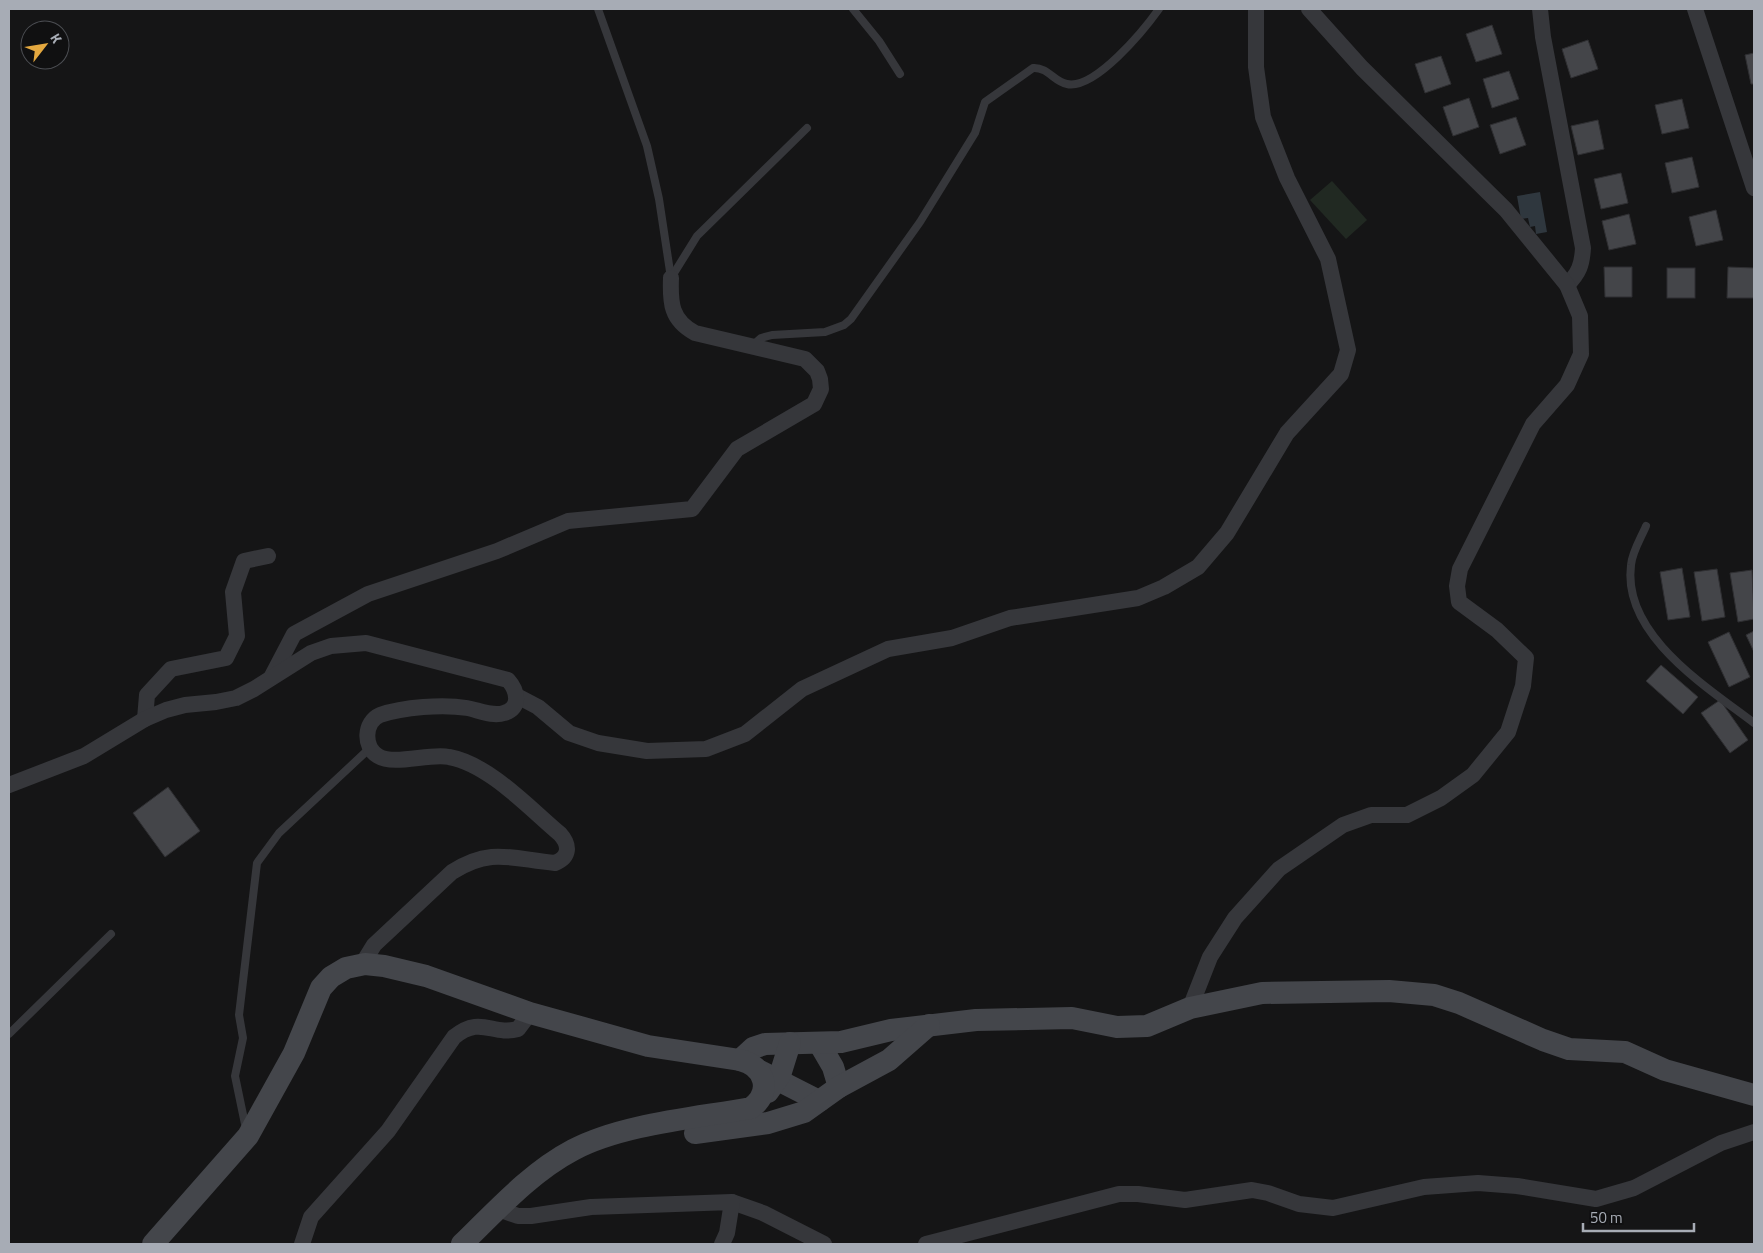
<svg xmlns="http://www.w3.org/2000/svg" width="1763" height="1253" viewBox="0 0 1763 1253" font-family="'Titillium Web',sans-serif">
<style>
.green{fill:#212922}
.water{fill:#2f373e}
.building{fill:#444549;stroke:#2f2f32}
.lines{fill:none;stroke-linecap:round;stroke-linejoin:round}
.lane{stroke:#36373b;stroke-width:8}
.street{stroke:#36373b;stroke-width:16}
.secondary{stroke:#44464b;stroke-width:22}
</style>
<rect width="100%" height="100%" fill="#151516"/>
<polygon class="green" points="1332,181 1367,220 1346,239 1310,200"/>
<polygon class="water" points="1540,192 1547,232 1536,234 1535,226 1530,227 1528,218 1521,219 1517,196"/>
<g class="building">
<polygon points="1492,25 1502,54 1476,62 1466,34"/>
<polygon points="1588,40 1598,69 1571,78 1562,49"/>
<polygon points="1754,53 1754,84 1751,84 1745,55"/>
<polygon points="1441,56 1451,84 1425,93 1415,64"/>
<polygon points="1509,71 1519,99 1492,108 1483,79"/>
<polygon points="1469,98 1479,127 1453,136 1443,107"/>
<polygon points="1682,99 1689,128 1662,134 1655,105"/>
<polygon points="1516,117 1526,145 1500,154 1490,125"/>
<polygon points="1598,120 1604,149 1578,155 1571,126"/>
<polygon points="1692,157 1699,187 1672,193 1665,163"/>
<polygon points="1621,173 1628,203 1601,209 1594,179"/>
<polygon points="1716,210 1723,240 1696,246 1689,217"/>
<polygon points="1629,214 1636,244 1609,250 1602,221"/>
<polygon points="1604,267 1632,267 1632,297 1605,297"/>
<polygon points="1728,267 1754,268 1754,298 1727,298"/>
<rect x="1667" y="268" width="28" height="30"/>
<polygon points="1682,568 1690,617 1668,620 1660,572"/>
<polygon points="1717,569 1725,617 1702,621 1694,572"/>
<polygon points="1752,570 1754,619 1738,622 1730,573"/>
<polygon points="1754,631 1754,652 1746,635"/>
<polygon points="1729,632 1750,677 1729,687 1708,642"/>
<polygon points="1661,665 1698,697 1683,714 1646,681"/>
<polygon points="1720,700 1748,740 1730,753 1701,713"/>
<polygon points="168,787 200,831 165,857 133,813"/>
</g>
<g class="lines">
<g class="lane">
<polyline points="598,9 647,146 659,199 671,278"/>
<polyline points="853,9 879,41 900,74"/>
<polyline points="671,278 697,236 807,128"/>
<path d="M752,346L761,338L772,335L825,332L844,325L851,319L920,222L975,133L985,102L1033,68C1048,67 1054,82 1067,84C1095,90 1144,30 1159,9"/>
<path d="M1646,526C1641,538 1632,552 1631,565C1622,635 1707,687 1754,723"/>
<polyline points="9,1034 111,934"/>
<polyline points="246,1129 235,1076 243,1038 239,1015 257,863 279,833 370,748"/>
</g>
<g class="street">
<path d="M1540,9L1543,37L1583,248C1582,265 1579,273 1567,285"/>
<polyline points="1695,9 1754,188"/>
<path d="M272,676L294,634L368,594L497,551L568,521L692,509L737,449L814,404L821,389L820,379L817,371L805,359L695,333C671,320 670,303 671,278"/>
<polyline points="517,696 538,707 569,733 598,743 647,751 706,749 745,734 802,689 888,649 952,638 1010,618 1138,598 1164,587 1198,567 1227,533 1287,433 1341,374 1348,350 1328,259 1287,178 1263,117 1256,67 1256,9"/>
<polyline points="145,719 147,695 171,669 226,658 237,636 233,592 244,561 268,556"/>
<path d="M9,785L84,756L145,719L166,710L185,705L216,702L236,698L254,689L311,653L331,646L366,643L508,680C517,690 522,708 504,713C493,717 478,710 467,708C443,704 403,707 380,715C364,722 363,747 378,756C394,766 429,753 449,757C489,764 529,808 560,834C570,845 570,857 555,863C512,859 491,847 452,872L374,945L366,958L365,964"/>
<polyline points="1190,1008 1210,957 1235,918 1279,869 1343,825 1371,815 1407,815 1441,798 1473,775 1508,732 1523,686 1526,658 1497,630 1459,602 1457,586 1460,569 1533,424 1567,385 1581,354 1580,316 1567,285 1506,210 1362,68 1309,9"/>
<polyline points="732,1202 763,1213 824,1244"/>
<polyline points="498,1209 518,1216 531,1216 591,1207 732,1202 727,1233 722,1244"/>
<path d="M302,1244L311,1217L388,1131L454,1037C481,1015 492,1036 518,1029L530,1013"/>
<polyline points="926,1244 1119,1194 1138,1194 1185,1200 1252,1190 1268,1193 1299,1204 1333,1208 1424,1187 1478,1183 1517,1186 1596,1199 1634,1188 1721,1143 1754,1132"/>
</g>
<g class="secondary">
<polyline points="819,1043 833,1067 839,1087"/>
<polyline points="740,1060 753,1048 765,1044 841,1042 891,1030 976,1020 1072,1018 1117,1027 1147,1026 1190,1008 1262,993 1389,991 1434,995 1459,1003 1543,1040 1569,1049 1625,1052 1665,1070 1754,1095"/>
<polyline points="760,1071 819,1101"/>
<polyline points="768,1092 780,1075 790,1043"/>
<polyline points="695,1133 768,1123 804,1112 839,1087 889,1060 929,1025"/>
<path d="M153,1244L248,1136L294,1053L321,988L331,977L346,968L365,964L384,966L426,976L530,1013L648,1046L740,1060C765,1066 773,1092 751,1108C696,1118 622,1124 573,1150C531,1172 496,1211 462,1244"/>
</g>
</g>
<rect width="1763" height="1253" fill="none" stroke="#a7acb5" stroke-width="20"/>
<g transform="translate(45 45) rotate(59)"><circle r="24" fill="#101011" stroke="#4c4e53"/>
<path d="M0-4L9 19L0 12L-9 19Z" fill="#e4a83f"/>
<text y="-8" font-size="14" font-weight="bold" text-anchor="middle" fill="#a7acb5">K</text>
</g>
<path d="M1583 1223v8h111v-8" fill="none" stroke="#a7acb5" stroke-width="2.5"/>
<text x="1590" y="1223" font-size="15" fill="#a7acb5" stroke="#101011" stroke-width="4" paint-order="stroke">50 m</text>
</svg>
